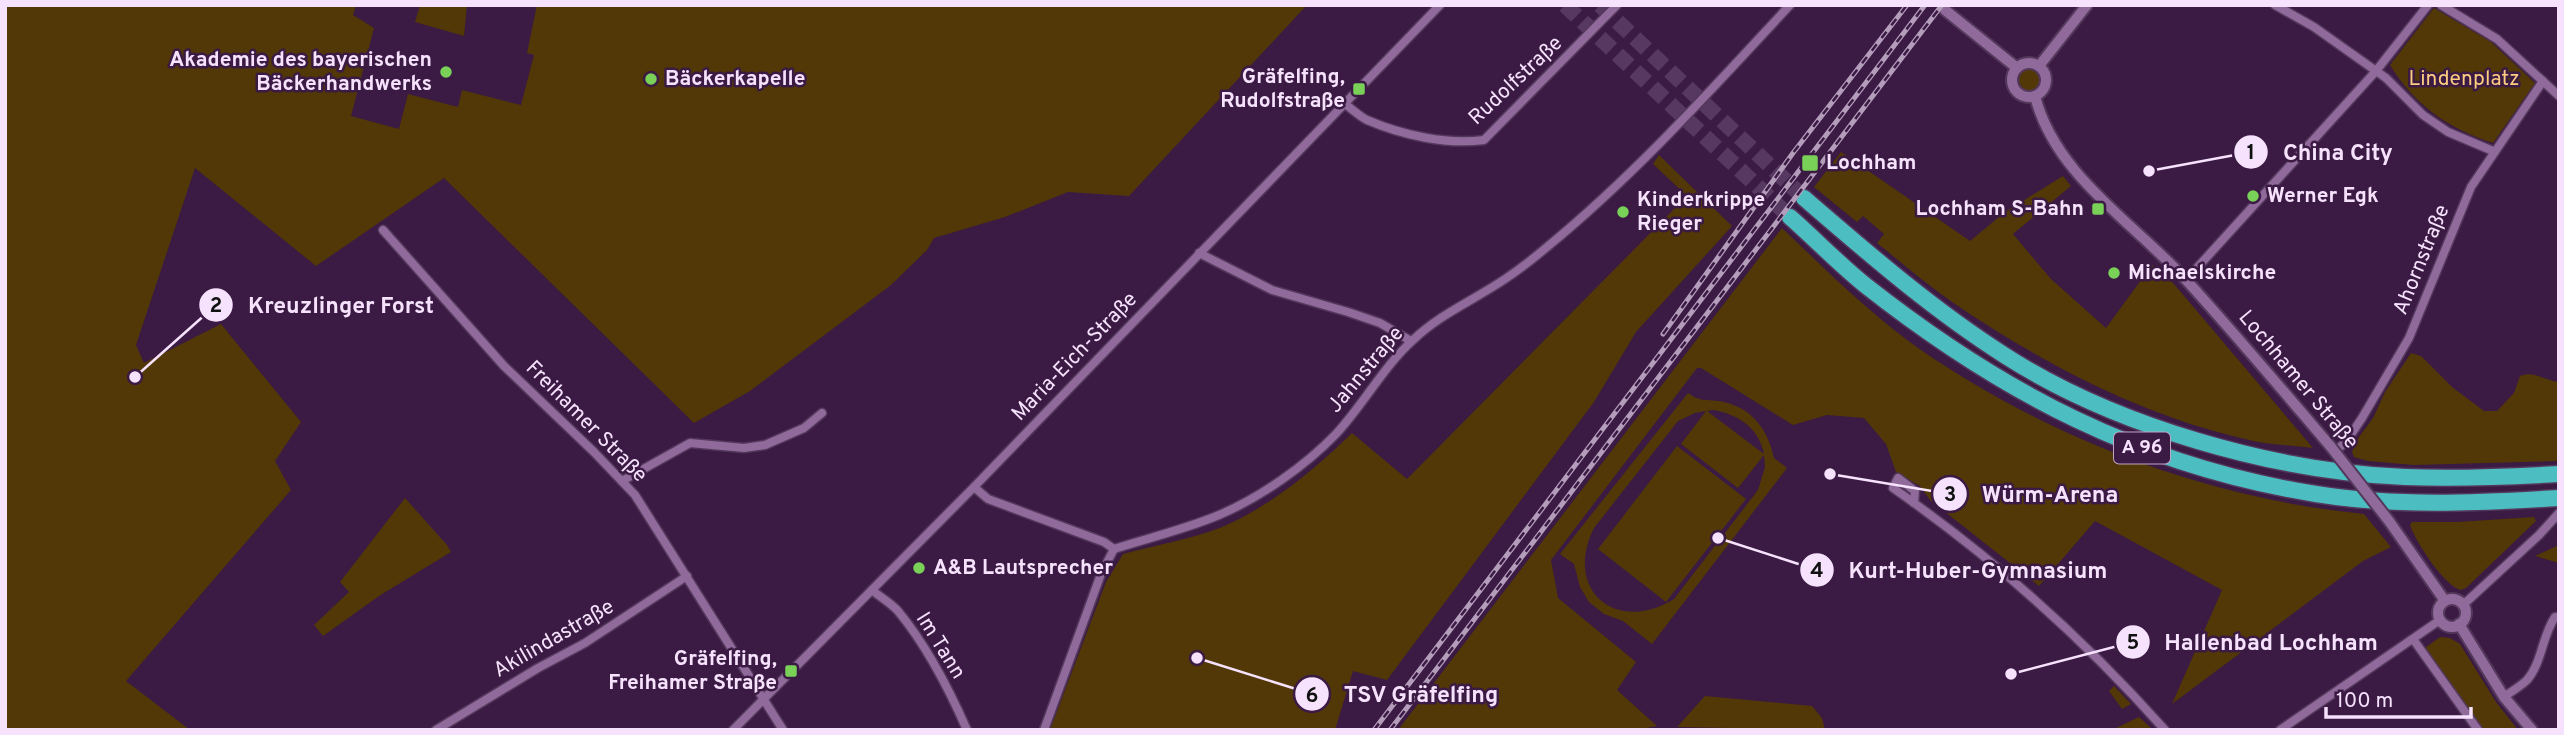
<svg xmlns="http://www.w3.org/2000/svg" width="2564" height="735" viewBox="0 0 2564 735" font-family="Overpass,sans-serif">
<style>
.green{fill:#513806;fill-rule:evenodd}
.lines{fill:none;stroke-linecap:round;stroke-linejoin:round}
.motorway-tunnel{stroke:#573860;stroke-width:16;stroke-dasharray:16 8;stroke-linecap:butt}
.minor-casing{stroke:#54385c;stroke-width:11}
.tertiary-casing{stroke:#54385c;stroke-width:14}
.motorway-casing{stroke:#54385c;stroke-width:19}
.minor{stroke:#8f6a9a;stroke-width:8}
.tertiary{stroke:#8f6a9a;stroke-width:10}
.motorway{stroke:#4cbec1;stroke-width:16}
.rail-casing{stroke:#b49cbb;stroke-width:5}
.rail{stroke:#3b1a44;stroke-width:2.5;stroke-dasharray:8;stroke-linecap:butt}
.tertiary-bridge-casing{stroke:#54385c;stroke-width:14;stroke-linecap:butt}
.tertiary-bridge{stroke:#8f6a9a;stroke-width:10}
.poi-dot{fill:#79d158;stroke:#3b1a44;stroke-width:2.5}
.labels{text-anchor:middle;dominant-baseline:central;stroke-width:5;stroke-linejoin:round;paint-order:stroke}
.shield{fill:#3b1a44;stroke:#bea6c5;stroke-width:2}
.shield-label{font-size:19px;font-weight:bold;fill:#f6e2fc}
.poi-label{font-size:21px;font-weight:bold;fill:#f6e2fc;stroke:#3b1a44;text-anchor:start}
.park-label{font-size:21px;fill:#fccc81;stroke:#3b1a44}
.street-label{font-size:21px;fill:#f6e2fc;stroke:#3b1a44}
.leader{fill:none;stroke:#f6e2fc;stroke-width:2.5}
.callout-dot{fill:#f6e2fc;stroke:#3b1a44;stroke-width:2.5}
.mark-label{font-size:21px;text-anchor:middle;font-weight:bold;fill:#111}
.callout-label{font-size:23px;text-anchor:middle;font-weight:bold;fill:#f6e2fc;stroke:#3b1a44;stroke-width:5;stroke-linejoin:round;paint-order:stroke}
</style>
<rect width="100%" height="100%" fill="#3b1a44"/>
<g class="green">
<polygon points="5,5 356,5 353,15 374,28 351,116 399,129 408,94 458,107 462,90 521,105 534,55 527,53 537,5 1307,5 1129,196 1068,192 1005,217 934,238 927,250 891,285 750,391 694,423 444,178 316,266 195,168 136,345 144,363 221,324 301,422 275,461 291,490 126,681 190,730 5,730"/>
<polygon points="420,5 467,5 464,36 415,22"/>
<path d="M2434,8L2491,42L2535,83L2493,143C2449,129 2414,105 2390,65Z"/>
<circle cx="2030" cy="80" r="11"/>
<path d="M1841,152L1970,241L2005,212L2063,176L2071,186L2013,234L2051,279L2106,328L2152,265L2174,284L2313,448C2291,445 2267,445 2245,439C2138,414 2042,363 1952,302C1926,284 1902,263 1877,243L1884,234L1863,216L1857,222L1814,187Z"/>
<path d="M1659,155L1732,226L1636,332L1594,402L1387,680L1353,671L1335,730H1050L1106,582L1123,554C1155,545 1192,539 1222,527C1271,506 1314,470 1352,433L1407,479L1687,196L1653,164Z"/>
<path d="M1782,228C1826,270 1871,315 1921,350C2052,440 2206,498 2364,514L2391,547L2363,561L2172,704L2222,590L2095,521L2039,586L1930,500L1920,486L1896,472L1886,444L1864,418L1827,415L1793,425L1701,368H1697L1551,560L1558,598L1636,662L1617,690L1657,726L1636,730H1398Z"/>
<path d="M2411,353L2421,356L2452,387L2484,411H2497L2514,393L2520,376C2535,370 2544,381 2559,382V461L2414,465L2368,461L2354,457L2352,452L2356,441L2373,418L2385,392Z"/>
<path d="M1688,393C1701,402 1704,399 1719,401C1751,406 1768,429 1774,458L1787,468L1652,644L1623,621L1604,614L1589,602L1580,587L1574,564L1560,554ZM1713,410C1738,414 1759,428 1764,454L1707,411ZM1706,411L1681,444L1738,488L1764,455L1765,467L1758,490L1674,599C1616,635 1563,590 1594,528L1678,421L1695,413Z"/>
<polygon points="1677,446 1746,499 1666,602 1598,549"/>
<polygon points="405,498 447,545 451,552 379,596 323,636 314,625 349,592 340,582"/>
<path d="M2534,517L2536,521L2466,588L2461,590C2445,587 2415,541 2410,525L2412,522H2457Z"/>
<polygon points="2559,545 2559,563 2535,556"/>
<polygon points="2440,637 2450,638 2460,644 2496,702 2518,730 2483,730 2425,648"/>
<polygon points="2114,686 2131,704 2122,709 2109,691"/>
<polygon points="1705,696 1812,706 1822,718 1825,730 1677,727"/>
<polygon points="2139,717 2151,728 2112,730"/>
</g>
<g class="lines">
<g class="motorway-tunnel">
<polyline points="1565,5 1790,217"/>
<polyline points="1600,5 1804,198"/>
</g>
<defs>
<g id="minor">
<polyline points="2275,5 2314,27 2386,78 2423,115 2448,132 2493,151"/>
<polyline points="2441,5 2497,39 2559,96"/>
<path d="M1345,104C1352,109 1359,116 1367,120C1402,135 1446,145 1484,140L1617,5"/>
<polyline points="383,230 504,366 594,452 635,495 783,730"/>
<polyline points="1199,253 1272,290 1348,312 1380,323 1411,341"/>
<polyline points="2186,280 2376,71 2428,5"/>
<polyline points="2334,452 2346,442 2362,418 2409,338 2471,187 2543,81"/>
<polyline points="622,481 690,443 744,448 765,445 804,428 822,413"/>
<polyline points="974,487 988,499 1104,542 1114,549"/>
<path d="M1914,503L1915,491L1898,478L1893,488C1992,557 2084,639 2165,730"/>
<path d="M1114,549C1148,538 1186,529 1219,515C1261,497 1305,466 1336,434C1363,405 1384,366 1413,340C1440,314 1474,300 1505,279C1520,269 1534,258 1547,247C1636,174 1712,89 1790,5"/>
<path d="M872,590C880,597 891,603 898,611C927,646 949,689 967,730"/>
<polyline points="2463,605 2539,535 2559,513"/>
<polyline points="2413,639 2478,730"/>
<path d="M2504,697C2512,691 2521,686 2527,680C2542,663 2542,636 2555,617H2559"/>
<polyline points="436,730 538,668 585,643 687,576"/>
<polyline points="733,730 974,487 1440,5"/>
<polyline points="1044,730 1101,574 1114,549"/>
<polyline points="2280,730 2440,620"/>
</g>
<g id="tertiary">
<polyline points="1945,10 2017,68"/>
<circle cx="2029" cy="80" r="17"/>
<polyline points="2039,66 2087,5"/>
<path d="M2035,96C2055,176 2136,224 2188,282C2237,336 2284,392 2331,447"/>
<polyline points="2389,521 2445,601"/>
<circle cx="2452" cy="613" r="14"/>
<polyline points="2459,624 2504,697 2532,730"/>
</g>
<g id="motorway">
<path d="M1804,198C1869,254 1932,309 2004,355C2114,426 2275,472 2405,477C2457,479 2508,477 2559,474"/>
<path d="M1790,217C1815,239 1839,264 1865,285C2002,393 2141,466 2316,494C2396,507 2478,503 2559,498"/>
</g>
</defs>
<use href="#minor" class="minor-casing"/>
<use href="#tertiary" class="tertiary-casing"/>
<use href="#motorway" class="motorway-casing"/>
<use href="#minor" class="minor"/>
<use href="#tertiary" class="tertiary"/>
<use href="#motorway" class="motorway"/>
<defs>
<g id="rail">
<polyline points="1663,334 1793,153 1907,5"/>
<polyline points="1374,730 1925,5"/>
<polyline points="1390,730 1942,5"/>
</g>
</defs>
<use href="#rail" class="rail-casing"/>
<use href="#rail" class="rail"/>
<defs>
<polyline id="tertiary-bridge" points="2331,447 2389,521"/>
</defs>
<use href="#tertiary-bridge" class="tertiary-bridge-casing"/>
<use href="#tertiary-bridge" class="tertiary-bridge"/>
</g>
<g class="poi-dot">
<circle cx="446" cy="72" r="7"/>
<circle cx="651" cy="79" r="7"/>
<rect x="1352" y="82" width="14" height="14" rx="3.5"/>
<rect x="1801" y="154" width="18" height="18" rx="3.5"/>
<circle cx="2253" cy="196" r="7"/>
<rect x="2091" y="202" width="14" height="14" rx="3.5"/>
<circle cx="1623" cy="212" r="7"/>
<circle cx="2114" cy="273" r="7"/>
<circle cx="919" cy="568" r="7"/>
<rect x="784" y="664" width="14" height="14" rx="3.5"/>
</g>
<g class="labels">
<rect class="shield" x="2114" y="432.5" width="56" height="31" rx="5"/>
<g class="shield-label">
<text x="2142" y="448">A 96</text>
</g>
<g class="poi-label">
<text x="432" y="60" text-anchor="end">Akademie des bayerischen<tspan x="432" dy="24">Bäckerhandwerks</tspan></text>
<text x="1345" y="77" text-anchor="end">Gräfelfing,<tspan x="1345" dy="24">Rudolfstraße</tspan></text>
<text x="665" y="79">Bäckerkapelle</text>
<text x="1826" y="163">Lochham</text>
<text x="2267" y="196">Werner Egk</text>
<text x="1637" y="200">Kinderkrippe<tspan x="1637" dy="24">Rieger</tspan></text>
<text x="2084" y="209" text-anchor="end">Lochham S-Bahn</text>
<text x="2128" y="273">Michaelskirche</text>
<text x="933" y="568">A&amp;B Lautsprecher</text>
<text x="777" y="659" text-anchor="end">Gräfelfing,<tspan x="777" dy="24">Freihamer Straße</tspan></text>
</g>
<g class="park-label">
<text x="2464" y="79">Lindenplatz</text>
</g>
<g class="street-label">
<text transform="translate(1516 81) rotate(-43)">Rudolfstraße</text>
<text transform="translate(2422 260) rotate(-68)">Ahornstraße</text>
<text transform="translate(1075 357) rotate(-46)">Maria-Eich-Straße</text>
<text transform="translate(1366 370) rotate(-50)">Jahnstraße</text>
<text transform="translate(2298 380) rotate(50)">Lochhamer Straße</text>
<text transform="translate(586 422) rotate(45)">Freihamer Straße</text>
<text transform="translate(554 639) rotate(-30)">Akilindastraße</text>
<text transform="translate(940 646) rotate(58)">Im Tann</text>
</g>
</g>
<path class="leader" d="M2149 171L2251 152M135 377L216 305M1830 474L1950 494M1718 538L1817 570M2011 674L2133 642M1197 658L1312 694"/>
<g class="callout-dot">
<circle cx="2149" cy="171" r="7"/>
<circle cx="135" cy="377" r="7"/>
<circle cx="1830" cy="474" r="7"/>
<circle cx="1718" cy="538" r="7"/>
<circle cx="2011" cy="674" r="7"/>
<circle cx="1197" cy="658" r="7"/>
<circle cx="2251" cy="152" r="18"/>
<circle cx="216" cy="305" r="18"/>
<circle cx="1950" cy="494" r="18"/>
<circle cx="1817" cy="570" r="18"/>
<circle cx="2133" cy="642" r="18"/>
<circle cx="1312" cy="694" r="18"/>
</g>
<g class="mark-label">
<text x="2251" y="159">1</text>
<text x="216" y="312">2</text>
<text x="1950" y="501">3</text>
<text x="1817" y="577">4</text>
<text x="2133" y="649">5</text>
<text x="1312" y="702">6</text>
</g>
<g class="callout-label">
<text x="2338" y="160">China City</text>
<text x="341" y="313">Kreuzlinger Forst</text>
<text x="2050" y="502">Würm-Arena</text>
<text x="1978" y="578">Kurt-Huber-Gymnasium</text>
<text x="2271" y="650">Hallenbad Lochham</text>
<text x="1421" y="702">TSV Gräfelfing</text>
</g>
<rect width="2564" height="735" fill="none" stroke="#f6e2fc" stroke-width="14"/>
<path d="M2326 707v10h145v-10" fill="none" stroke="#f6e2fc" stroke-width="3.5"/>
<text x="2336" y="707" font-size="21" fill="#f6e2fc" stroke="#3b1a44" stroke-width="5" paint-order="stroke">100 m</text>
</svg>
